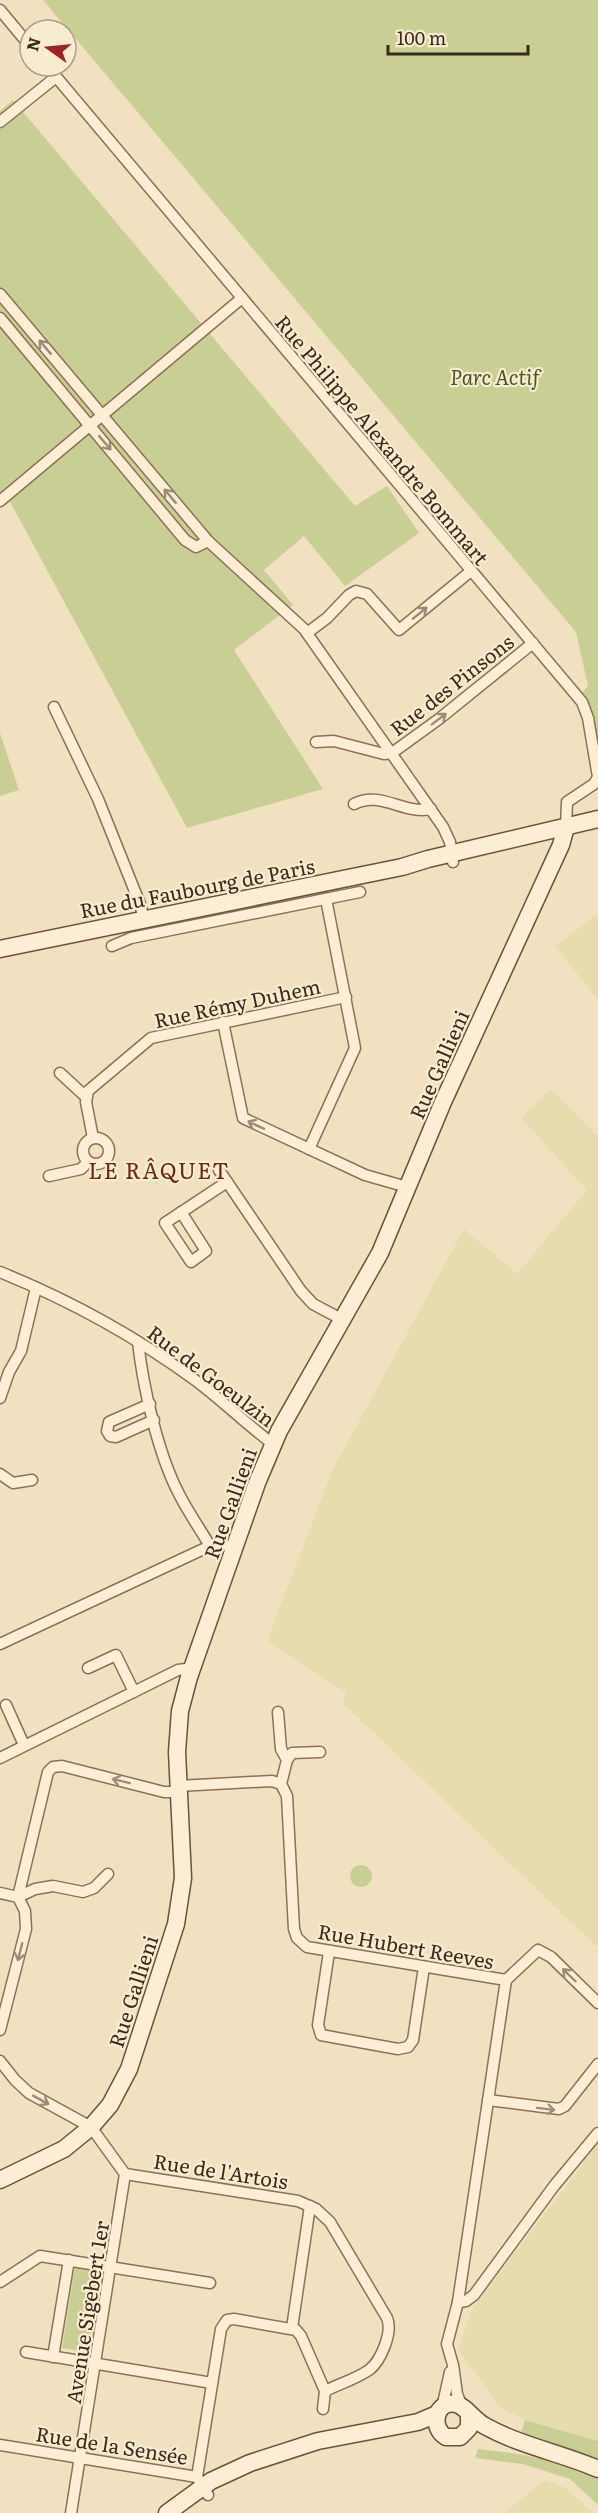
<svg xmlns="http://www.w3.org/2000/svg" width="598" height="2513" viewBox="0 0 598 2513" font-family="Literata,serif">
<style>
.farmland{fill:#e7dcad}
.green{fill:#c9cf94}
.lines{fill:none;stroke-linecap:round;stroke-linejoin:round}
.street-casing{stroke:#8b7157;stroke-width:13}
.secondary-casing{stroke:#6d523a;stroke-width:19}
.street{stroke:#fbeed4;stroke-width:10}
.secondary{stroke:#fbeed4;stroke-width:16}
.oneway{stroke:#9a8c78}
.labels{text-anchor:middle;dominant-baseline:central;stroke-width:4.5;stroke-linejoin:round;paint-order:stroke}
.park-label{font-size:20px;font-style:italic;fill:#4b5722;stroke:#f7ebd0}
.street-label{font-size:20px;fill:#3a2a1c;stroke:#f7ebd0}
.quarter-label{font-size:22px;letter-spacing:1.5px;fill:#692819;stroke:#f7ebd0}
</style>
<rect width="100%" height="100%" fill="#f1e1c0"/>
<g class="farmland">
<polygon points="596,915 598,918 598,999 555,946"/>
<polygon points="551,1088 598,1136 598,1948 343,1703 346,1693 267,1641 332,1471 464,1229 517,1274 587,1190 521,1118"/>
<polygon points="598,2144 598,2441 525,2420 500,2407 458,2349 473,2308"/>
<polygon points="545,2480 566,2488 593,2513 504,2513"/>
</g>
<g class="green">
<polygon points="43,0 598,0 598,748 581,694 588,686 576,632"/>
<polygon points="13,100 355,506 387,486 419,533 345,586 304,536 264,570 293,605 234,650 323,789 187,828 9,500 0,497 0,111"/>
<polygon points="0,733 19,790 0,796"/>
<circle cx="361" cy="1876" r="11"/>
<polygon points="75,2267 101,2272 88,2352 62,2348"/>
<polygon points="525,2420 598,2441 598,2460 568,2448 519,2438"/>
<path d="M478,2449C520,2453 558,2460 598,2477V2505L570,2479L523,2464L475,2458Z"/>
</g>
<g class="lines">
<defs>
<g id="street">
<polyline points="0,10 30,46"/>
<polyline points="47,66 582,702 588,718 598,777 594,784 567,802 566,827"/>
<polyline points="0,122 56,77"/>
<polyline points="0,294 208,541 304,629 443,827 450,842 453,862"/>
<polyline points="0,318 185,540 196,547 208,541"/>
<polyline points="0,501 242,298"/>
<polyline points="307,633 327,618 349,595 356,591 367,594 399,630 471,571"/>
<polyline points="54,707 98,799 140,904 144,919"/>
<polyline points="316,742 334,741 384,754 392,753 439,719 533,643"/>
<path d="M354,804C380,790 404,815 431,809"/>
<polyline points="112,946 131,938 360,892"/>
<polyline points="223,1022 243,1118 365,1175 407,1187"/>
<polyline points="60,1073 86,1097"/>
<circle cx="96" cy="1151" r="13"/>
<polyline points="93,1138 86,1102 88,1091 151,1038 346,997"/>
<polyline points="309,1149 355,1048 326,899"/>
<polyline points="219,1170 301,1291 313,1304 343,1320"/>
<polyline points="49,1176 81,1169 88,1162"/>
<polyline points="181,1212 206,1251 191,1262 165,1223 227,1182"/>
<path d="M0,1272C69,1300 135,1336 195,1380C222,1400 246,1424 273,1444"/>
<path d="M138,1342C143,1387 158,1454 179,1494C188,1512 200,1529 210,1546"/>
<polyline points="0,1398 9,1372 21,1351 36,1288"/>
<polyline points="150,1404 109,1422 107,1431 110,1436 116,1437 154,1420"/>
<polyline points="0,1474 13,1483 32,1480"/>
<polyline points="0,1644 210,1546 221,1544 234,1548"/>
<polyline points="88,1668 116,1655 134,1692"/>
<polyline points="6,1705 24,1745"/>
<polyline points="278,1712 281,1749 287,1760 281,1784"/>
<polyline points="0,1758 178,1670 193,1668"/>
<polyline points="287,1760 292,1753 320,1752"/>
<polyline points="178,1786 272,1781 281,1784 287,1796 294,1929 297,1938 307,1947 506,1980 458,2302 447,2344 453,2365 457,2394 462,2407"/>
<polyline points="0,1893 18,1897 35,1889 53,1886 83,1892 94,1888 108,1874"/>
<polyline points="18,1897 48,1772 53,1767 62,1766 164,1792 178,1792"/>
<polyline points="329,1952 318,2025 321,2035 398,2049 408,2047 413,2040 424,1967"/>
<polyline points="506,1980 538,1950 551,1957 598,2003"/>
<polyline points="0,2030 26,1929 25,1911 18,1897"/>
<polyline points="0,2061 15,2080 29,2093 91,2127 125,2174 71,2513"/>
<polyline points="488,2100 559,2109 565,2106 598,2064"/>
<path d="M125,2174L298,2201L316,2209L330,2222L387,2318C393,2332 381,2361 369,2370C356,2379 339,2384 325,2391"/>
<polyline points="0,2282 40,2256 210,2283"/>
<polyline points="458,2302 466,2301 474,2295 554,2186 598,2133"/>
<polyline points="292,2328 310,2206"/>
<polyline points="26,2352 212,2383"/>
<polyline points="53,2357 69,2260"/>
<polyline points="442,2408 450,2372"/>
<polyline points="0,2445 197,2477 208,2495"/>
<polyline points="197,2477 221,2329 227,2320 234,2319 296,2330 301,2336 325,2391 323,2409"/>
</g>
<g id="secondary">
<polyline points="0,949 402,867 428,859 598,819"/>
<polyline points="0,2180 64,2149 91,2127 110,2105 129,2069 176,1924 183,1878 177,1752 180,1711 189,1677 257,1483 279,1431 380,1253 443,1102 561,845 566,827"/>
<path d="M469,2415V2428L460,2437H446C430,2428 435,2400 456,2404C465,2406 475,2421 485,2426C521,2446 561,2453 598,2469"/>
<polyline points="167,2513 211,2481 250,2463 318,2441 418,2422 437,2414"/>
</g>
</defs>
<use href="#street" class="street-casing"/>
<use href="#secondary" class="secondary-casing"/>
<use href="#street" class="street"/>
<use href="#secondary" class="secondary"/>
</g>
<defs><path id="oneway-shaft" d="M-6 0H5M1.5-3L5.5 0L1.5 3" fill="none" stroke-width="1.6" stroke-linecap="round" stroke-linejoin="round" transform="scale(1.5)"/></defs>
<g class="oneway">
<use href="#oneway-shaft" transform="translate(45 347) rotate(-130)"/>
<use href="#oneway-shaft" transform="translate(105 443) rotate(50)"/>
<use href="#oneway-shaft" transform="translate(170 496) rotate(-130)"/>
<use href="#oneway-shaft" transform="translate(420 613) rotate(-39)"/>
<use href="#oneway-shaft" transform="translate(439 719) rotate(-37)"/>
<use href="#oneway-shaft" transform="translate(256 1125) rotate(-155)"/>
<use href="#oneway-shaft" transform="translate(121 1781) rotate(-166)"/>
<use href="#oneway-shaft" transform="translate(20 1952) rotate(104)"/>
<use href="#oneway-shaft" transform="translate(569 1975) rotate(-136)"/>
<use href="#oneway-shaft" transform="translate(41 2100) rotate(29)"/>
<use href="#oneway-shaft" transform="translate(546 2109) rotate(7)"/>
</g>
<g class="labels">
<g class="park-label">
<text x="495" y="376">Parc Actif</text>
</g>
<g class="street-label">
<text transform="translate(383 439) rotate(50)">Rue Philippe Alexandre Bommart</text>
<text transform="translate(451 684) rotate(-38)">Rue des Pinsons</text>
<text transform="translate(197 887) rotate(-11)">Rue du Faubourg de Paris</text>
<text transform="translate(237 1002) rotate(-12)">Rue Rémy Duhem</text>
<text transform="translate(438 1064) rotate(-66)">Rue Gallieni</text>
<text transform="translate(212 1375) rotate(37)">Rue de Goeulzin</text>
<text transform="translate(229 1503) rotate(-70)">Rue Gallieni</text>
<text transform="translate(406 1945) rotate(10)">Rue Hubert Reeves</text>
<text transform="translate(132 1991) rotate(-72)">Rue Gallieni</text>
<text transform="translate(221 2170) rotate(9)">Rue de l'Artois</text>
<text transform="translate(86 2312) rotate(-81)">Avenue Sigebert 1er</text>
<text transform="translate(112 2444) rotate(9)">Rue de la Sensée</text>
</g>
<g class="quarter-label">
<text x="159" y="1169">LE RÂQUET</text>
</g>
</g>
<g transform="translate(48 48) rotate(285)"><circle r="28" fill="#f7ebd0" stroke="#ab9e88" stroke-width="1.5"/>
<path d="M0-4.5L10 22L0 15L-10 22Z" fill="#9e2327"/>
<text y="-9" font-size="16" font-weight="bold" text-anchor="middle" fill="#3a2a1c">N</text>
</g>
<path d="M388 45v9h140v-9" fill="none" stroke="#3a2a1c" stroke-width="3"/>
<text x="397" y="45" font-size="18" fill="#3a2a1c" stroke="#f7ebd0" stroke-width="4.5" paint-order="stroke">100 m</text>
</svg>
